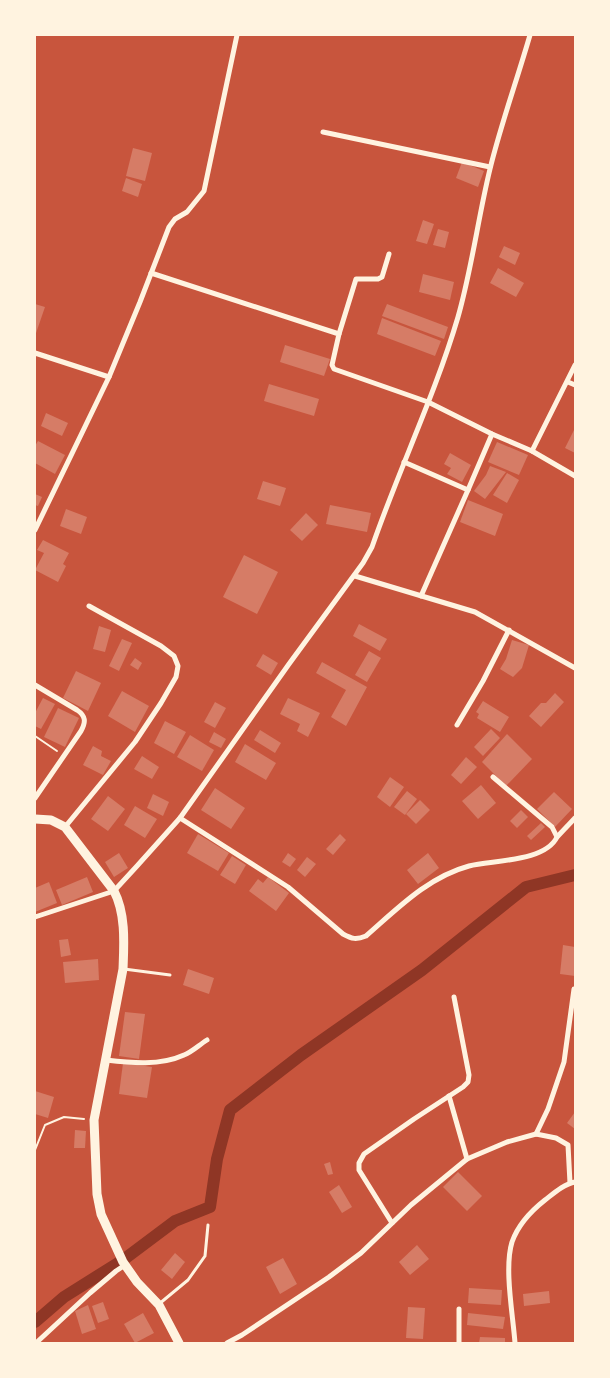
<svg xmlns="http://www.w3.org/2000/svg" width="610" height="1378" viewBox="0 0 610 1378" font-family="'Space Grotesk',sans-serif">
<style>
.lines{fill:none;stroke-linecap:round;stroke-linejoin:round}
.canal{stroke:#8f3625;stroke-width:12}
.building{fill:#d67c66}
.path{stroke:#fff3e0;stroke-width:2}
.service{stroke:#fff3e0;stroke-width:3}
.minor{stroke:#fff3e0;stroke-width:5}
.tertiary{stroke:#fff3e0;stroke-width:9}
</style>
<rect width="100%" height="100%" fill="#c8553d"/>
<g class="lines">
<polyline class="canal" points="35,1322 64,1297 123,1260 175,1221 210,1207 217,1159 230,1110 301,1055 422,970 526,887 575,875"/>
</g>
<g class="building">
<polygon points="133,148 152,153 145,181 126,176"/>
<polygon points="462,162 484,171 478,187 456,178"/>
<polygon points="126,178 142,184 138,197 122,191"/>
<polygon points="423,220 434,224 427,244 416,241"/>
<polygon points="438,229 449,232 445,248 433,245"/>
<polygon points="504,246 520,253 515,265 499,257"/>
<polygon points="498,268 524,283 516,297 490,283"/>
<polygon points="423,274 454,282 450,300 419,292"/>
<polygon points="35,304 45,307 35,336"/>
<polygon points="387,304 448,327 444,339 382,316"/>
<polygon points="382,318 441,341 435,356 377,334"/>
<polygon points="285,345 330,359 324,376 280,362"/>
<polygon points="269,384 319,399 314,416 264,401"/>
<polygon points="46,413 68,423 62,436 41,426"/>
<polygon points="575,428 575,453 565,448"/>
<polygon points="38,441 65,455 55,474 35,463 35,446"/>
<polygon points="497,442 528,455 519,475 488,462"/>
<polygon points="450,453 471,465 462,482 447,474 451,468 444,464"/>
<polygon points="490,466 506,472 485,499 474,491 486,475"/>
<polygon points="507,473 519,480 507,503 493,495"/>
<polygon points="263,481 286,488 280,506 257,499"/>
<polygon points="35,494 42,497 38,506 35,505"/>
<polygon points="468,500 503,514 495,536 460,522"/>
<polygon points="330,505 371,513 367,532 326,524"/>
<polygon points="66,509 87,517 81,534 60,526"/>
<polygon points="306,513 318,525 302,541 290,530"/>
<polygon points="43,540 69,553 63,564 66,566 58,582 35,570 44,553 37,550"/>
<polygon points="244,555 278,572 257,614 223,597"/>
<polygon points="359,624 387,639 380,651 353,636"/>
<polygon points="99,626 111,630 105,652 93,649"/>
<polygon points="122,639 132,643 119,671 109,666"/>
<polygon points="512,640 529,645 522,668 513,677 500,669 506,659"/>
<polygon points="369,651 381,658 367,682 355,675"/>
<polygon points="263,654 278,663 271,675 256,666"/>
<polygon points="135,658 142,663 138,670 130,665"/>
<polygon points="322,662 367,687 346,726 331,717 346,690 316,673"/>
<polygon points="76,671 101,683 88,711 63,698"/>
<polygon points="122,691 149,706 135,732 108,716"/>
<polygon points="555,693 564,702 541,727 529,716 541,703 546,703"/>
<polygon points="43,698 55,704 41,729 35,726 35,713"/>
<polygon points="288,698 320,713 308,737 297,731 300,724 280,714"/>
<polygon points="483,701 509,717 500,732 477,718 479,714 476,712"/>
<polygon points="215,702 226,708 215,728 204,722"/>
<polygon points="58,708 79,718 65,747 44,737"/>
<polygon points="165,721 186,732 174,754 154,743"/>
<polygon points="491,729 500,738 483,756 474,747"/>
<polygon points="260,730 281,743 275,753 254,740"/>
<polygon points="214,732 226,739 221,748 209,742"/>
<polygon points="507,734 532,759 506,786 482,762"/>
<polygon points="190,735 214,750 202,771 177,757"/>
<polygon points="245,744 276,763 266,780 235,762"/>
<polygon points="93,746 102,751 101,756 111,761 103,775 83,765"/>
<polygon points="142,756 159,767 152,779 134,769"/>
<polygon points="466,757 477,767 461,784 451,775"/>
<polygon points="390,777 404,787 390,807 377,797"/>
<polygon points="481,785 496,803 478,819 462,801"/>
<polygon points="215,788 245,808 231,829 201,810"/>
<polygon points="407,791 417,799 405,815 394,807"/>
<polygon points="554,792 572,809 555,827 537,809"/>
<polygon points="153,794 169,802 163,816 147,808"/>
<polygon points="108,796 125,809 108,831 91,819"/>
<polygon points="420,800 430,810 416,824 406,814"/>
<polygon points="135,806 157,819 145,838 124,825"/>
<polygon points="521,810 528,817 517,828 510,821"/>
<polygon points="541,823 545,827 531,840 527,836"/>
<polygon points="198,834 229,853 218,871 187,853"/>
<polygon points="340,834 346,840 333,855 326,849"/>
<polygon points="119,853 128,868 114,877 105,862"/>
<polygon points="288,853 296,859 290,867 282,862"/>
<polygon points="428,853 439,868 418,884 407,870"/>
<polygon points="232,856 246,865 235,884 220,875"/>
<polygon points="307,857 316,864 305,877 297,870"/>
<polygon points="87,877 93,892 62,905 56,890"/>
<polygon points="268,877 289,893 276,911 249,891 258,879 263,883"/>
<polygon points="49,882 57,903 35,912 35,888"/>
<polygon points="68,939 71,955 61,957 59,940"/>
<polygon points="563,945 575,947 575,976 560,974"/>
<polygon points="98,959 99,980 65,983 63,962"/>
<polygon points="188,969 214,978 209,994 183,985"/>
<polygon points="125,1012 145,1014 139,1059 119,1056"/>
<polygon points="123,1063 152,1067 147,1098 119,1094"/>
<polygon points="35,1091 54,1097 48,1118 35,1114"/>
<polygon points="575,1112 575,1129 567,1123"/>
<polygon points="75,1130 86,1131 85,1148 74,1148"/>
<polygon points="330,1162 333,1174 328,1175 324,1164"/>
<polygon points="458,1172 482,1196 467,1211 443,1187"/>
<polygon points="339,1185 352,1207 342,1213 329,1192"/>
<polygon points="417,1245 429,1259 410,1275 399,1262"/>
<polygon points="175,1253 185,1262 172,1279 161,1270"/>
<polygon points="283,1258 297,1284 280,1294 266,1267"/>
<polygon points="469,1288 502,1290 501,1305 468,1303"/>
<polygon points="549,1291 550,1303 524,1306 523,1294"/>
<polygon points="103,1302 109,1319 98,1323 92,1306"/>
<polygon points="88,1305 96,1329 82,1334 75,1311"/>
<polygon points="408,1307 425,1308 423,1339 406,1338"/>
<polygon points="143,1313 154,1333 135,1343 124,1324"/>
<polygon points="468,1313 505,1317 503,1329 467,1325"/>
<polygon points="480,1337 505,1338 505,1343 479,1343"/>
</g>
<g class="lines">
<g class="path">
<polyline points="35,736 57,751"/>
<polyline points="35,1150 45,1125 64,1117 84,1119"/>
</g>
<g class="service">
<polyline points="124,969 170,975"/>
<polyline points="159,1304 188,1280 205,1256 208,1225"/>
</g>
<g class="minor">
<polyline points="323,132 490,167"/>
<polyline points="151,273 339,334 332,365 334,369 428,402 492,434 532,451 575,476"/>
<polyline points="339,334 356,279 378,279 382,277 389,254"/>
<polyline points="35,353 109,377"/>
<polyline points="568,382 575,385"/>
<polyline points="532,451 575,365"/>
<polyline points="404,462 468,490 492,434"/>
<polyline points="35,530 109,377 140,302 169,227 175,219 187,212 204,191 237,35"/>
<polyline points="355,576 475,612 575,668"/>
<polyline points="421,596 468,490"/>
<path d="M35,685L77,710C86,716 86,722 81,731L35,798"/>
<polyline points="457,725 483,681 509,630"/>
<path d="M180,818L288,887L343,934C352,939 356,940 366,936C397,909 428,877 469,866C493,860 545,862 557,837L552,827L493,777"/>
<polyline points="65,827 135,742 161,703 176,677 178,666 174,656 161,646 89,606"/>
<polyline points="557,837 575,818"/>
<path d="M35,917L114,891L137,866L180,818L289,664L363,563L372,547C399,469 435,395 458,317C472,268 478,218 490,169C501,124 517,80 530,35"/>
<path d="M106,1060C131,1063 160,1066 184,1055C192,1052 199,1045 207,1040"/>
<polyline points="449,1096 467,1159"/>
<polyline points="536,1134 548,1109 564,1062 574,989"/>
<polyline points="392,1223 359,1170 359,1163 364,1154 414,1119 463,1087 468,1082 469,1075 454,997"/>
<polyline points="459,1309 459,1343"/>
<polyline points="36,1343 90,1293 116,1271 125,1265"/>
<polyline points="227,1343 242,1335 329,1277 361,1253 411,1205 467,1159 507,1142 536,1134 556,1138 568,1145 570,1183"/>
<path d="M515,1343C513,1315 504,1268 512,1242C518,1225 531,1211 545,1200C554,1193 564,1184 575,1182"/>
</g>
<path class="tertiary" d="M35,819L51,820L65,827L114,891C126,914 124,944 123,969L94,1120L97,1194L101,1214L123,1262L137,1282L159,1305L179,1343"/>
</g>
<rect width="610" height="1378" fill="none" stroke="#fff3e0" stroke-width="72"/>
</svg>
